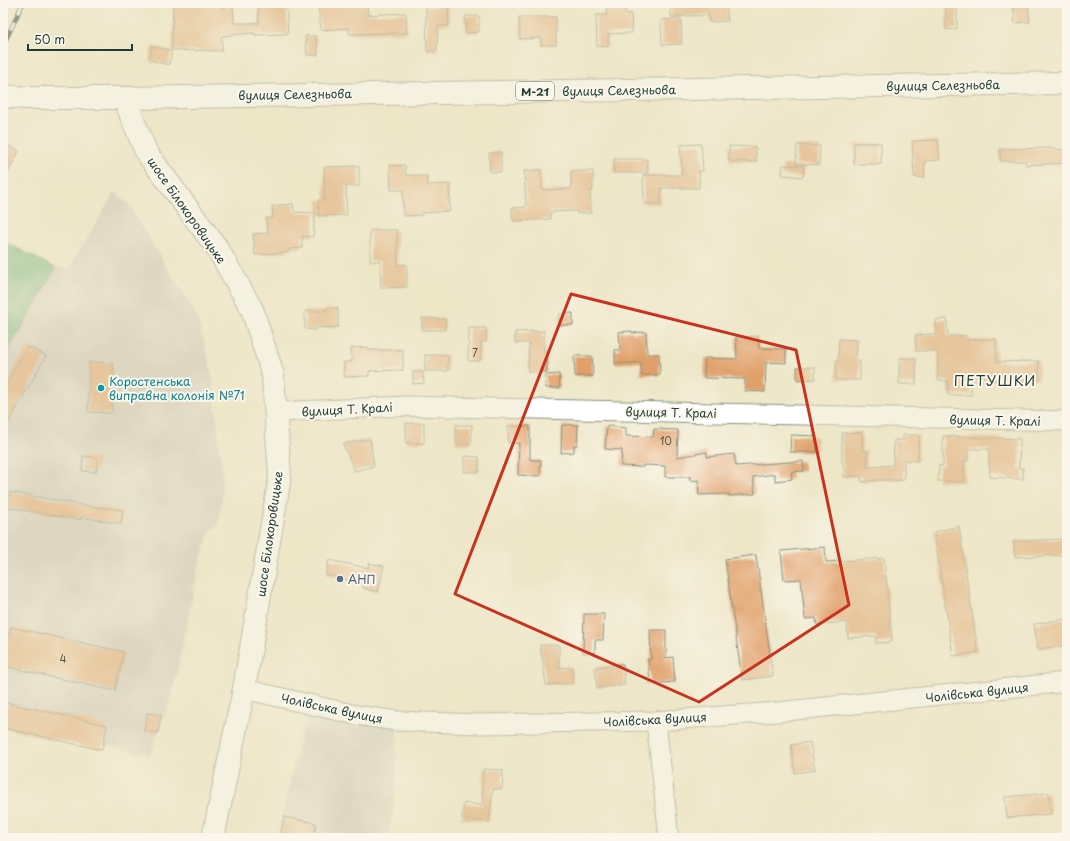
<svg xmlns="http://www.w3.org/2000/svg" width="1070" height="841" viewBox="0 0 1070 841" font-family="'Playpen Sans',sans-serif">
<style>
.industrial{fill:#c9c3b8}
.forest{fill:#62ac75;stroke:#407454}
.building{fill:#e1a06b}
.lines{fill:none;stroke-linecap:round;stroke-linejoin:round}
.minor-casing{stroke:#86927e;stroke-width:21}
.major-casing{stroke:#86927e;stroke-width:24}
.highway-casing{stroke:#86927e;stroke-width:24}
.minor{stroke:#fff;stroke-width:19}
.major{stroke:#fff;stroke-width:22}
.highway{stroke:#fff;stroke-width:22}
.rail-casing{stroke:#1f3d34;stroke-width:4.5}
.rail{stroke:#fbf7ec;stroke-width:3;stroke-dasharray:9;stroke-linecap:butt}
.marked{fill:none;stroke:#c8321e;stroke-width:3;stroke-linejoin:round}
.culture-dot{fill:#0f9aa8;stroke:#fbf7ec;stroke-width:1.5}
.service-dot{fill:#5c6f8a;stroke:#fbf7ec;stroke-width:1.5}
.labels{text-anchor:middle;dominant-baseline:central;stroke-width:4;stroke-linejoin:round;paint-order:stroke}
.number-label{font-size:10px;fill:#505642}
.shield{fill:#fbf7ec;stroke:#61756b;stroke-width:1}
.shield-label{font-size:11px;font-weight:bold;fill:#1f3d34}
.street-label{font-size:12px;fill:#1f3d34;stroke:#fbf7ec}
.culture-label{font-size:12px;fill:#0d838f;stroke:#fbf7ec;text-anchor:start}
.service-label{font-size:12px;fill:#4e5e75;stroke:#fbf7ec;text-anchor:start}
.quarter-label{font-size:14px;letter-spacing:1px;fill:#1f3d34;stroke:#fbf7ec}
</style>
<rect width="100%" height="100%" fill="#fbf7ec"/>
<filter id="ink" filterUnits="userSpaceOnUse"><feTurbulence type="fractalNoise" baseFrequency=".025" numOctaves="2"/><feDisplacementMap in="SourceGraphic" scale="8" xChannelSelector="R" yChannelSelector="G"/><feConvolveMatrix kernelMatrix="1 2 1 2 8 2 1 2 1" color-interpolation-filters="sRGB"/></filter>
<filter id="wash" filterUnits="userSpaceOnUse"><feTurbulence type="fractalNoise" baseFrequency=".012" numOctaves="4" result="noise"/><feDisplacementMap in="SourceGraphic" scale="16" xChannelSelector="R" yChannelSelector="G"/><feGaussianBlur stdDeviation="0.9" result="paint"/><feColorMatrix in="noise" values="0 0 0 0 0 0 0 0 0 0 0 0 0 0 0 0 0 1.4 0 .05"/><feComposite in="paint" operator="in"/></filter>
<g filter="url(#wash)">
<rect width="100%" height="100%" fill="#ede6c7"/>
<g class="industrial">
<polygon points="115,192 127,203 197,316 212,373 222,471 222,498 218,524 210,532 200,560 173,692 150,755 3,722 3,360 56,268 59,265 68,270"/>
<polygon points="306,711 397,722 396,794 388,838 277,838"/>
</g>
<polygon class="forest" points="3,241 56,268 3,360"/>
<g id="blocks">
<g class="building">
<polygon points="173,3 222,5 222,8 233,7 234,23 259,23 258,3 286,3 288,34 254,35 254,33 222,36 222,51 172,50"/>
<polygon points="344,3 367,3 368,15 406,13 407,33 349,34 349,28 321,30 318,5"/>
<polygon points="606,3 625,3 625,14 631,14 632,33 608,34 608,47 597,46 596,15 607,15"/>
<polygon points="726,3 728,21 709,22 709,15 671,17 671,4"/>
<polygon points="1013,3 1028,3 1030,22 1015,23"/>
<polygon points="448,6 449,25 438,26 437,51 427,51 426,7"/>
<polygon points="946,6 957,6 957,29 946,30"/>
<polygon points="465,16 479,16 479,32 466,33"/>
<polygon points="519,17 556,17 556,45 541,45 541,38 520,39"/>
<polygon points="681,19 682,44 662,45 661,20"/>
<polygon points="305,36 316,36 318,55 307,55"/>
<polygon points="152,46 172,51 169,65 149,60"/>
<polygon points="938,140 940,160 925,161 924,178 914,177 912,141"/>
<polygon points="3,143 19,151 3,183"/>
<rect x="854" y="143" width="27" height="21"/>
<polygon points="701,144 703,171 699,171 699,188 661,188 661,204 644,204 643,175 682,175 680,145"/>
<polygon points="797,145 820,146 819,165 796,164"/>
<polygon points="729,146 756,147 756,162 729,161"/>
<polygon points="1051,148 1051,149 1067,150 1067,163 1026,165 1025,161 1000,161 1000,149"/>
<polygon points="501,152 501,172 490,172 489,153"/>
<polygon points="614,159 647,159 648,173 614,173"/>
<polygon points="405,165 406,175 427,176 427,185 449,184 450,211 422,213 422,215 403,216 403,190 391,190 390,166"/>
<polygon points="783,165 804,166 803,177 782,175"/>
<polygon points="359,166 359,186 346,186 347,215 319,216 318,200 325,200 324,167"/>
<polygon points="541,170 542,190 571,189 571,171 593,171 593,191 590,191 591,213 577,213 577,211 550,212 550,219 513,221 512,208 526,207 524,171"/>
<polygon points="293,204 294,212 315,213 313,237 302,236 302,248 289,249 289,252 255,255 253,234 268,233 266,218 273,218 272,206"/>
<polygon points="370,230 397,230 398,265 407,265 407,287 381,288 380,261 370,261"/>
<polygon points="338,308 338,327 315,328 315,330 305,329 305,311 325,311 325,309"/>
<polygon points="573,313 573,325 560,325 559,314"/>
<polygon points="422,318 445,319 445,330 422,330"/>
<polygon points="947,319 948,336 967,336 967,340 996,339 997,362 1039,361 1039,380 971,381 971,395 948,395 948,381 938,380 938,351 916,351 915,335 937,334 936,320"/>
<polygon points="469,328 486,328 486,342 481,342 480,361 468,361"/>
<polygon points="544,331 544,352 547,352 547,372 528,372 529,343 515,343 515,332"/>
<polygon points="632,331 632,333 646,332 647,354 659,354 660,375 641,375 641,362 615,364 615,350 620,350 619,332"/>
<polygon points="758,336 759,348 786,349 786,363 766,362 765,392 745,391 745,379 704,378 705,358 737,359 736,337"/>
<polygon points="839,339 857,340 856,361 860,361 860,380 836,380 836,361 838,361"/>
<polygon points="28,346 46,356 3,432 3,390"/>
<polygon points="368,347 368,350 403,350 403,370 369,371 369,376 344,377 344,362 352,362 351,348"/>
<rect x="425" y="355" width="23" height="16"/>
<polygon points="574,356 592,356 593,376 575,376"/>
<polygon points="899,358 916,359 916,384 899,384"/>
<polygon points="89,362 113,363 112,413 88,412"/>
<polygon points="797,367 815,367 815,379 797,380"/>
<polygon points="413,372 423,372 424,383 413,384"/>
<polygon points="559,374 560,388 546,388 545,375"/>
<rect x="406" y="423" width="18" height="20"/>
<polygon points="456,425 472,425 471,444 456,444"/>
<polygon points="562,425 578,425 577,445 574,445 574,452 561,453"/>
<polygon points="508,426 530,426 530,460 541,460 540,476 518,475 519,443 508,443"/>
<polygon points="607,426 626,428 626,436 653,437 654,429 678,430 677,457 707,452 707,457 734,454 736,466 803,461 804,471 791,472 792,479 775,481 775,474 753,477 755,494 729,496 729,494 699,495 698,480 690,481 690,477 665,477 665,466 643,465 643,467 621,466 622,450 605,449"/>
<polygon points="862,432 862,451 867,451 867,467 893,465 894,440 903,440 903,435 919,435 918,461 904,460 904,480 877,480 862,482 861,476 844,477 843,462 842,462 842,433"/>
<polygon points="791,435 817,436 817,452 790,452"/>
<polygon points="943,436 1020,439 1019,468 1023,468 1023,479 990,477 989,449 968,449 968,461 964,461 964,482 938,481 939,465 943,466"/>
<polygon points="370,439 374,466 355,471 343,444"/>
<polygon points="83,456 98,458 96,472 82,471"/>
<polygon points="464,456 479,457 479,472 464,472"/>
<polygon points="10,492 88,506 123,510 121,524 81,517 81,520 7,507"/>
<polygon points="959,526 978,652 953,656 934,532"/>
<polygon points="1067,539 1067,555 1015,557 1014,541"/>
<polygon points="825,547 826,562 884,558 892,642 876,643 876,636 848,638 847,622 817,625 816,618 805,619 801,579 784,580 781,551"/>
<polygon points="756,555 773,676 742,680 725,559"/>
<polygon points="329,560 368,568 369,563 384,566 378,592 363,588 364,584 326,575"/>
<polygon points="584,614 604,614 603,640 595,640 595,653 583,653"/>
<polygon points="1067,619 1067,645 1038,649 1034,624"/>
<polygon points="11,627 124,652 115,691 3,666"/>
<polygon points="650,630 666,630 666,658 673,657 675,682 650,684 648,659 651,659"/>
<polygon points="540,645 559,645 559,668 572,667 573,683 546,685 542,655 541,655"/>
<polygon points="623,664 625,685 597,688 595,667"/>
<polygon points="3,702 107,725 102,750 3,728"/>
<polygon points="147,713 161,715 158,733 144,731"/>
<polygon points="810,742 815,770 795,773 791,745"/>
<polygon points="483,769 503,770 502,789 493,789 489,822 462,819 464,803 482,805"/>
<polygon points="1049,793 1051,814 1007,818 1005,797"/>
<polygon points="284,817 316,823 314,838 280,838"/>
</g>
</g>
</g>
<g filter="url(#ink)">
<use href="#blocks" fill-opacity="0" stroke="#86927e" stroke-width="1"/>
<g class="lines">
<defs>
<g id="minor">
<polyline points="276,412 408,406 1067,421"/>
<polyline points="244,689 356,715 397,721 480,724 656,721 777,712 1067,682"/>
<polyline points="656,721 669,838"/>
</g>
<polyline id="major" points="124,98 146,152 217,248 252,309 273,375 280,477 244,689 213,838"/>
<polyline id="highway" points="3,96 27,98 124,98 1067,83"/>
</defs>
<use href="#minor" class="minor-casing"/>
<use href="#major" class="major-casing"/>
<use href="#highway" class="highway-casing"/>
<use href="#minor" class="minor"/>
<use href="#major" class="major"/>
<use href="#highway" class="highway"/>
<defs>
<polyline id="rail" points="3,46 23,3"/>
</defs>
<use href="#rail" class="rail-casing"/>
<use href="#rail" class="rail"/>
</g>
</g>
<path d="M0 0H1070V841H0ZM571,294L796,350L849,605L699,702L455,594Z" fill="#ede6c7" fill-opacity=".55" fill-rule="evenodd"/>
<path class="marked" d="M571,294L796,350L849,605L699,702L455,594Z"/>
<circle class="culture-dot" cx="101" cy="388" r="4"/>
<circle class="service-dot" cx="340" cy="579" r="4"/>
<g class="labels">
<g class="number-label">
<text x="475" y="352">7</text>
<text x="666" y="440">10</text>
<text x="63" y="658">4</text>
</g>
<rect class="shield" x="516" y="82" width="38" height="18" rx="3"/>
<g class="shield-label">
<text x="535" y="91">М-21</text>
</g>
<g class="street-label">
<text transform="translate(943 85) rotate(-1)">вулиця Селезньова</text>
<text transform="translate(619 90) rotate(-1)">вулиця Селезньова</text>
<text transform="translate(295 94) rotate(-1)">вулиця Селезньова</text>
<text transform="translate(187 210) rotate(55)">шосе Білокоровицьке</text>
<text transform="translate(347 409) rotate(-3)">вулиця Т. Кралі</text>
<text transform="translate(671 412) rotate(1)">вулиця Т. Кралі</text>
<text transform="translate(995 420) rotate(1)">вулиця Т. Кралі</text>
<text transform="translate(269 534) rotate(-82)">шосе Білокоровицьке</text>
<text transform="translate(977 692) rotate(-6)">Чолівська вулиця</text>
<text transform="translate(332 708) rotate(12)">Чолівська вулиця</text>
<text transform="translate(655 719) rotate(-3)">Чолівська вулиця</text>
</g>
<g class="culture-label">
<text x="109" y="381">Коростенська<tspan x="109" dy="14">виправна колонія №71</tspan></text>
</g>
<g class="service-label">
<text x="348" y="579">АНП</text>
</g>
<g class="quarter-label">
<text x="995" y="380">ПЕТУШКИ</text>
</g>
</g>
<rect width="1070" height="841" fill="none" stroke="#fbf7ec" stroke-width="16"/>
<path d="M28 44v6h104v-6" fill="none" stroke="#1f3d34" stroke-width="2"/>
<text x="34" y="44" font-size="12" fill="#1f3d34" stroke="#fbf7ec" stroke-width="3" paint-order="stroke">50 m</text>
</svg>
